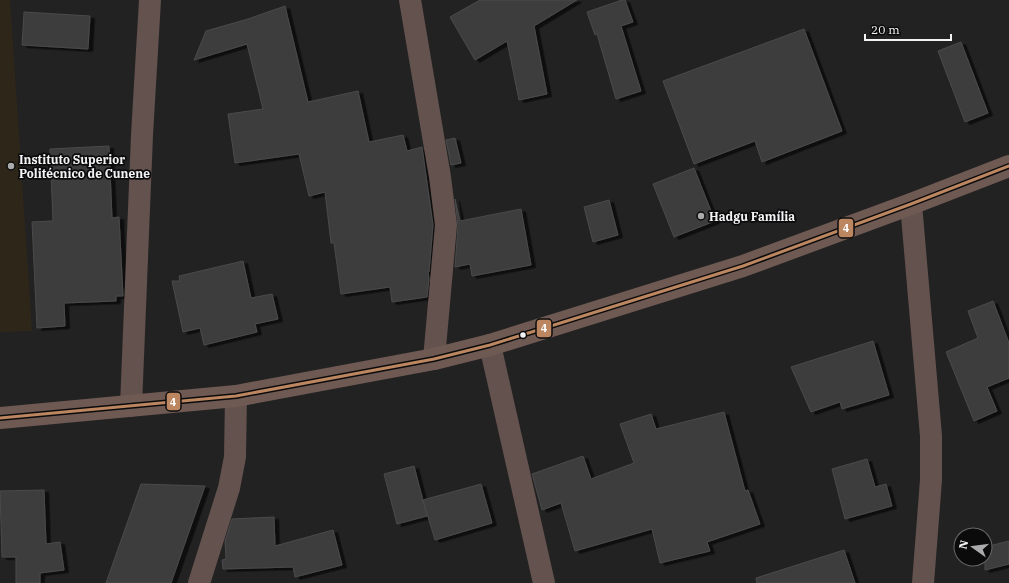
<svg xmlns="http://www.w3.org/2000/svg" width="1009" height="583" viewBox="0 0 1009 583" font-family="'IBM Plex Serif',serif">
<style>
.education{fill:#2e2719}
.building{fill:#3e3d3e;stroke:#4a4a4b;filter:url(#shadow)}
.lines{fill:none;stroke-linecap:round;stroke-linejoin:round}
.minor{stroke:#63524d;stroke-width:22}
.major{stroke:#6f5a53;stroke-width:22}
.bus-1-casing{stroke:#0c0b0c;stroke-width:6}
.bus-1{stroke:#bb8660;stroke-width:3}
.poi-dot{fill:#abaaac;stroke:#0c0b0c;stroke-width:1.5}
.bus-dot{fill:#f4f3f5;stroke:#0c0b0c;stroke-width:1.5}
.labels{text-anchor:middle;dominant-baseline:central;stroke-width:3.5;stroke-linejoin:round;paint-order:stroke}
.poi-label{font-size:12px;font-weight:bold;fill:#f4f3f5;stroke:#0c0b0c;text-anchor:start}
.line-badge{stroke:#0c0b0c;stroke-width:1.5}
.badge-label{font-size:11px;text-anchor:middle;font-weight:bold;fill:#fff}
</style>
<defs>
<filter id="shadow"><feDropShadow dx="4.5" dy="2.5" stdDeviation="0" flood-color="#0009"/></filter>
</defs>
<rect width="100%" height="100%" fill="#232223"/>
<polygon class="education" points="0,0 10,0 32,331 0,332"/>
<g class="building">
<polygon points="480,0 577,0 534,26 547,94 519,100 507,41 475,60 450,17"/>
<polygon points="622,0 625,0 633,22 621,26 641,91 616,99 597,34 595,35 587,12"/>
<polygon points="285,6 308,102 358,91 369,142 403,135 407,151 422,147 433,225 429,272 428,272 429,279 427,297 392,302 390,287 341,294 334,243 331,243 325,192 309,196 299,154 235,163 228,114 263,109 247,44 194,60 206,31 248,19"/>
<polygon points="24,12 90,16 88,49 22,45"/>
<polygon points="804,29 842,131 762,162 755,141 694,164 663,81"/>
<polygon points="961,42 988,113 965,122 938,51"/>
<polygon points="455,138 461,163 451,165 446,140"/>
<polygon points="109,146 112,218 119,217 123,296 116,296 116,301 64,303 65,326 37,328 32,222 53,221 50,149"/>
<polygon points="694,168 715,221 674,237 653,184"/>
<polygon points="455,199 460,221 521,209 531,265 472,276 470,264 455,267 458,226"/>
<polygon points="609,200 618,235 593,242 584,207"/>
<polygon points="243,261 251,298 272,294 278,319 255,324 257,332 204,345 200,328 183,332 172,281 180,281 179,276"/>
<polygon points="993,301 1009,343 1009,378 987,387 997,411 974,421 946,352 978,338 968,311"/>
<polygon points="873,341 889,395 842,409 840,402 811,412 791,367"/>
<polygon points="724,412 745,491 748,490 760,524 707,542 710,551 660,563 652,529 575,551 561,503 542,510 532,474 583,456 591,479 634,463 620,424 651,414 656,429"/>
<polygon points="867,459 875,487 886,484 892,506 845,519 832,469"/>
<polygon points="414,466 427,516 397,524 384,474"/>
<polygon points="141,484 205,486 171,583 106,583"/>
<polygon points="481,484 492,523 435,540 423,500"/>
<polygon points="44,490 46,544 60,542 64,570 40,573 40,583 16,583 16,557 2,557 0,491"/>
<polygon points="274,517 275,546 333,530 342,565 295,577 293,567 223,569 222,560 226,559 225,541 232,519"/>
<polygon points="1009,541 1009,564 985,570 985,547"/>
<polygon points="844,550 855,583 757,583 756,578"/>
</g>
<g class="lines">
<g class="minor">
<polyline points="410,0 440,177 446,225 434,359"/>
<polyline points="911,204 931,436 931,480 923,583"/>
<polyline points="490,345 544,583"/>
<polyline points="131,406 142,135 150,0"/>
<polyline points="199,583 229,488 235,457 236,396"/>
</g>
<polyline class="major" points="0,418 236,396 434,359 490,345 743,266 911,204 1009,166"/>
<defs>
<polyline id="bus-1" points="0,418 236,396 434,359 490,345 743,266 911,204 1009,166"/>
</defs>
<use href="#bus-1" class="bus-1-casing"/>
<use href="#bus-1" class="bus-1"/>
</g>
<g class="poi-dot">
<circle cx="11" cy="166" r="4"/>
<circle cx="701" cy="216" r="4"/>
</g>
<circle class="bus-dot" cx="523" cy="335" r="3.5"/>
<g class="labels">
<g class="poi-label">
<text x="19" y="159">Instituto Superior<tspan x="19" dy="14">Politécnico de Cunene</tspan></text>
<text x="709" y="216">Hadgu Família</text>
</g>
</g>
<g class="line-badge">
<rect x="838" y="218" width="16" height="20" rx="4" fill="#bb8660"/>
<rect x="536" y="319" width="16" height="19" rx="4" fill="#bb8660"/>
<rect x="166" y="392" width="15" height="19" rx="4" fill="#bb8660"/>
</g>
<g class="badge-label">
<text x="846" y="232">4</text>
<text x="544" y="332">4</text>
<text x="173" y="406">4</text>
</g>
<g transform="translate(973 547) rotate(284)"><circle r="19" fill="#0c0b0c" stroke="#696869"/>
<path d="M0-3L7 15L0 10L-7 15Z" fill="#abaaac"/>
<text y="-6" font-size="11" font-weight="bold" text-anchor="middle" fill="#f4f3f5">N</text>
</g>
<path d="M865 34v6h86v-6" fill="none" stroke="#f4f3f5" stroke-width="2"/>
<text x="871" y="34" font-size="12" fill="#f4f3f5" stroke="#0c0b0c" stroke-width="3" paint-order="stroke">20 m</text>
</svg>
